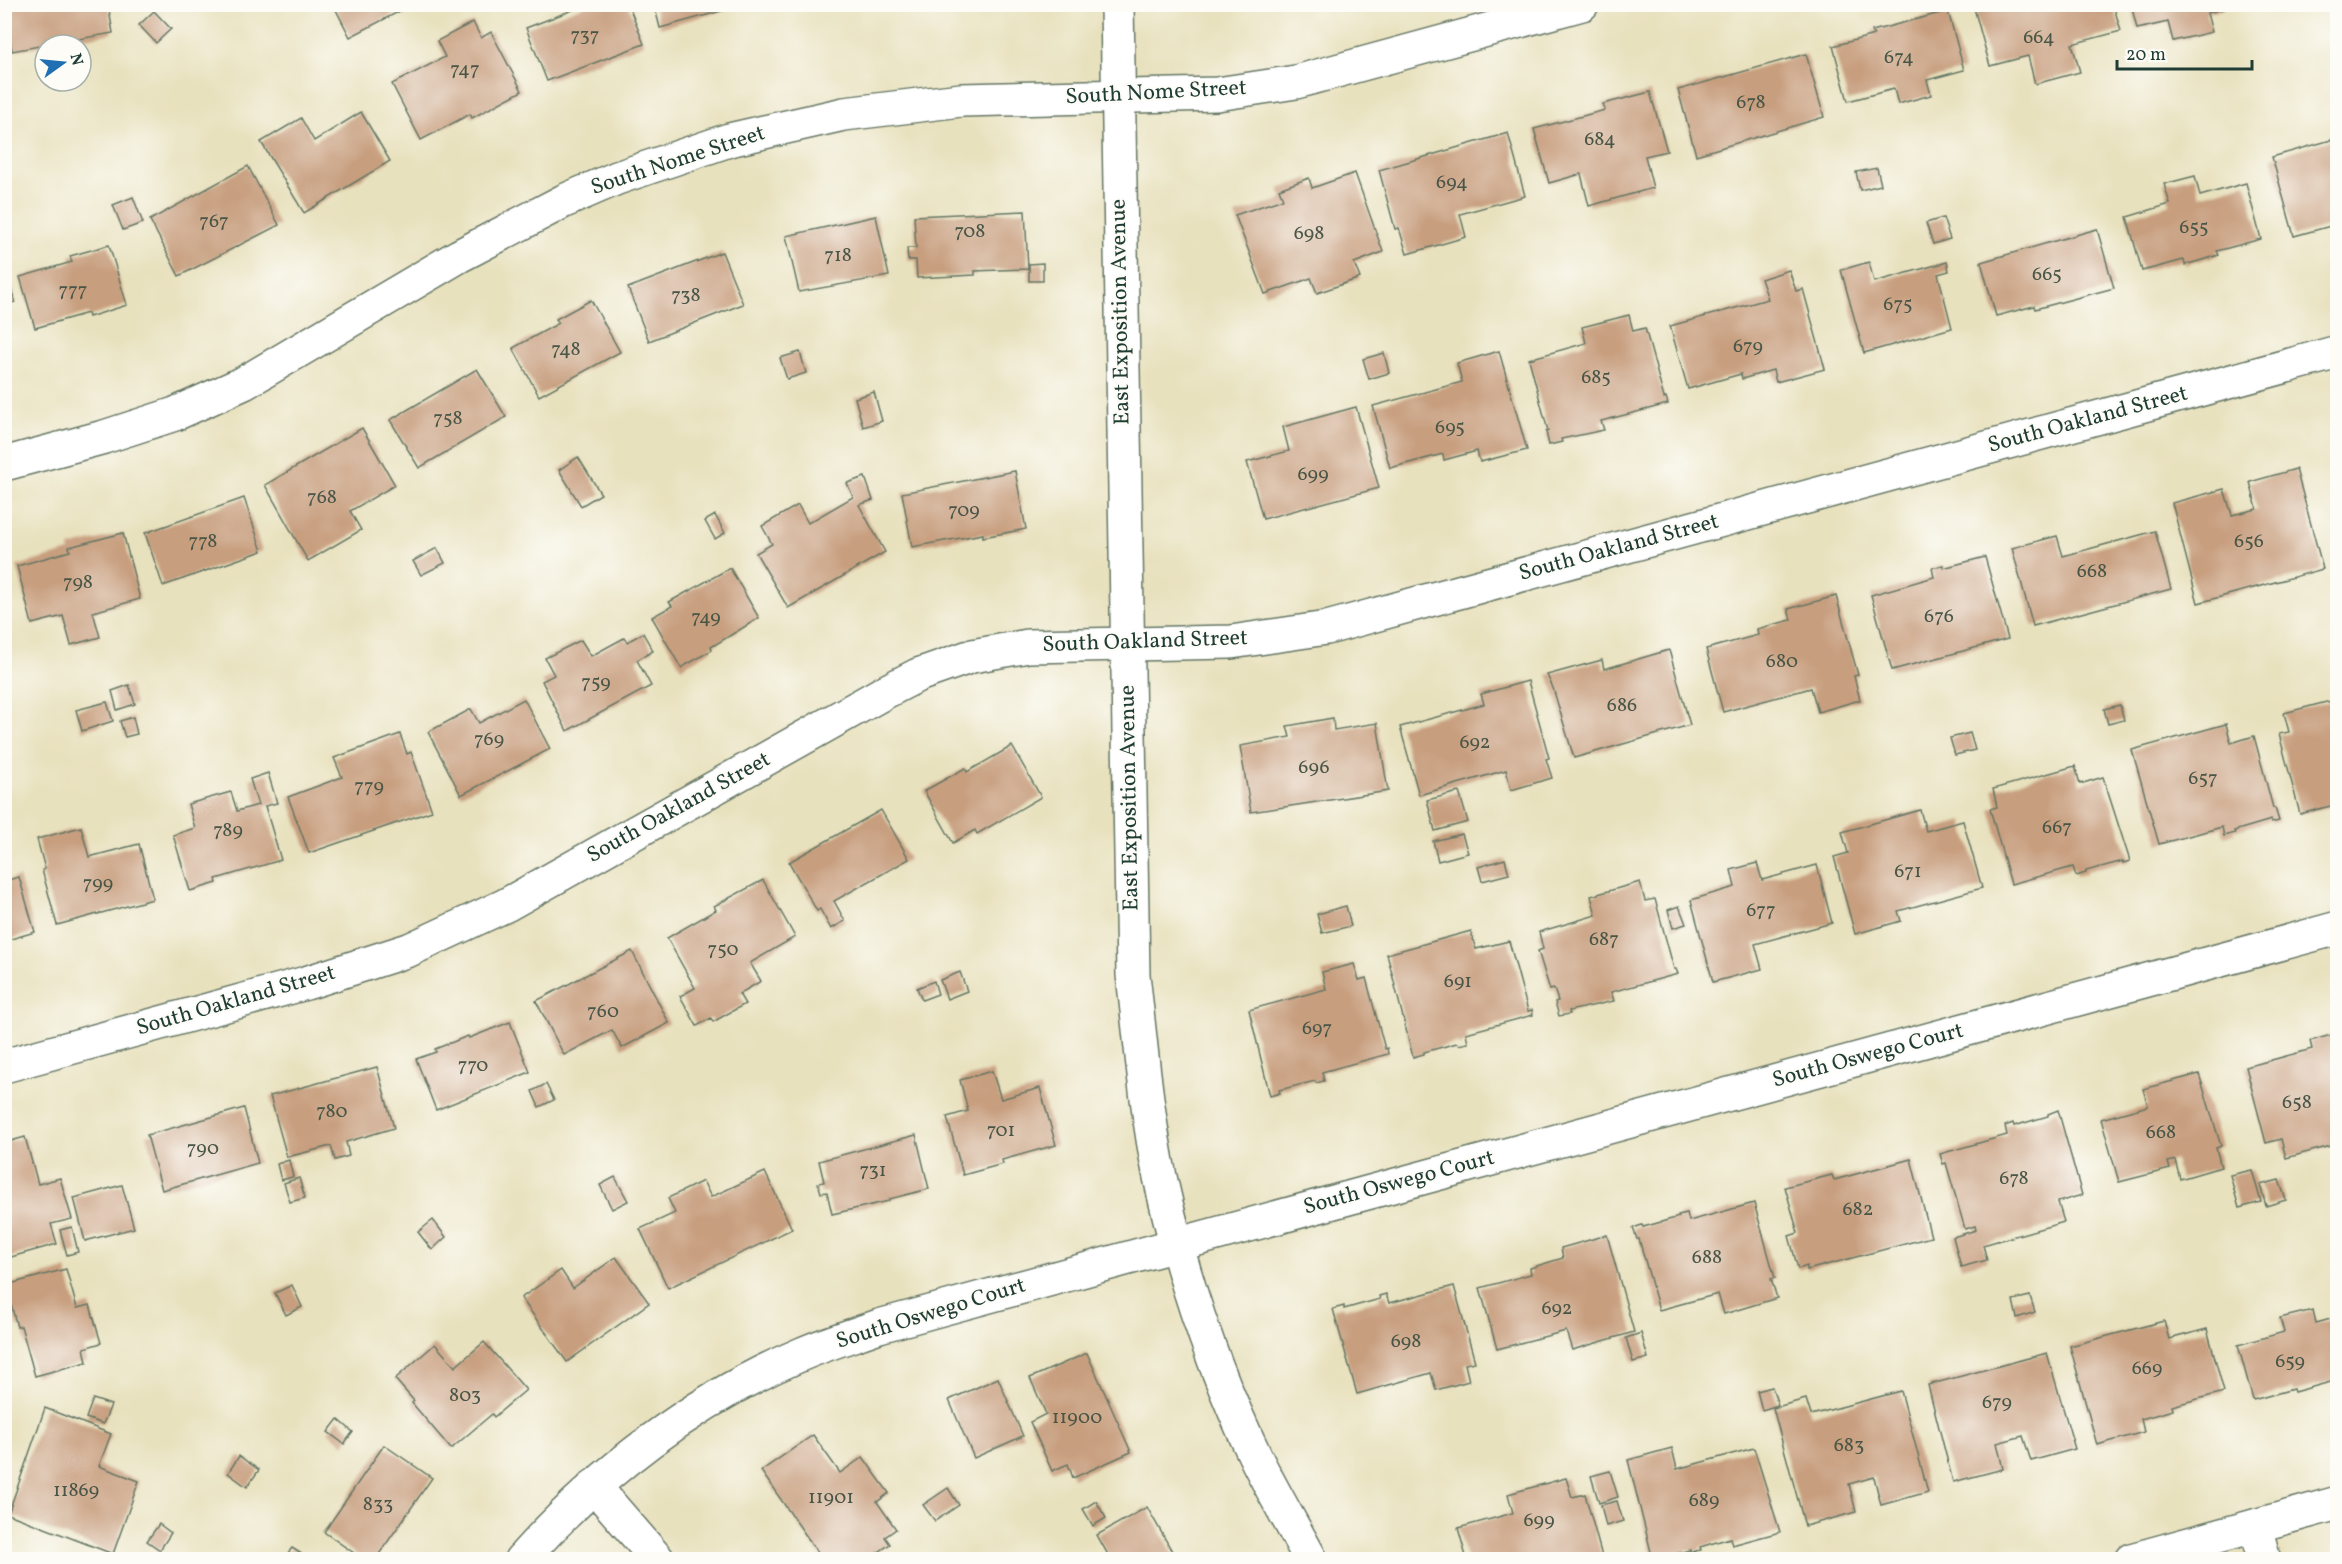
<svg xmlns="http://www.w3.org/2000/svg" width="2342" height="1564" viewBox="0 0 2342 1564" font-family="Vollkorn,serif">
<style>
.building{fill:#c79e7e}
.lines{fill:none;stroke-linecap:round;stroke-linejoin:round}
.minor-casing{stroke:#657664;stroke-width:36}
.minor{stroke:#fff;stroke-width:33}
.labels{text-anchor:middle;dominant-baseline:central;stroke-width:4.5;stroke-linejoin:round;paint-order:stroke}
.number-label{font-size:20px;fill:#495546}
.street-label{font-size:22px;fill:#1f3d34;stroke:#fdfcf7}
</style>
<rect width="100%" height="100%" fill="#fdfcf7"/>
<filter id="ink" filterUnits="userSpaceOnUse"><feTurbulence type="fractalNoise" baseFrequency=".0167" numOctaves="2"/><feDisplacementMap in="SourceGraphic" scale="12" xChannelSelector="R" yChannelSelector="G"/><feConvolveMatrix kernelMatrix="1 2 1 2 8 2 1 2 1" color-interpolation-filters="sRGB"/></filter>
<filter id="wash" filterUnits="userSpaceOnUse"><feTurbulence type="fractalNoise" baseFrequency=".008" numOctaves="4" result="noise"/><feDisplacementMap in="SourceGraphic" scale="24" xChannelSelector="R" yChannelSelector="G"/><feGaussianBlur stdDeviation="1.35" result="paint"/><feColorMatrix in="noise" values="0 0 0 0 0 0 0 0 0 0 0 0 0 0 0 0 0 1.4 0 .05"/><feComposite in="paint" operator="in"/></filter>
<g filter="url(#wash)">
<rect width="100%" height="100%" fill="#e8e1be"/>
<g id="blocks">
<g class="building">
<polygon points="4,4 108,4 113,33 12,51"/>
<polygon points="333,4 407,4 408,7 350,37"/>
<polygon points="588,4 628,4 644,44 547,81 526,28"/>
<polygon points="654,4 743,4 743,5 660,28"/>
<polygon points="1989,4 2113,4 2121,31 2072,44 2080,72 2035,84 2028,56 1990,66 1974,8"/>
<polygon points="2131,4 2222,4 2223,9 2207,13 2212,32 2173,41 2168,22 2137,29"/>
<polygon points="154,11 171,29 156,43 139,25"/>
<polygon points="1948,11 1964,70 1927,80 1931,95 1898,104 1894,89 1848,101 1833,46 1874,35 1872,31"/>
<polygon points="473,22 481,38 491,32 522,91 472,118 470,114 421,140 392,84 445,57 437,41"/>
<polygon points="1806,54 1824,117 1696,155 1678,90"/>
<polygon points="1650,92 1667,151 1645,156 1653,188 1589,206 1581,174 1549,183 1534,129 1605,110 1603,104"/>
<polygon points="361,112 390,161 304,213 261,142 301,118 314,141"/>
<polygon points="1508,133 1525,196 1460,214 1466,237 1407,254 1399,228 1395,229 1379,170"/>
<polygon points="2338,138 2338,224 2294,236 2272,157"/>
<polygon points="248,166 279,225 179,276 150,220"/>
<polygon points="1877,168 1881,185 1860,190 1856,172"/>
<polygon points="1355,173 1383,252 1354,263 1360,278 1317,293 1311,278 1265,294 1235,215 1283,199 1279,189 1309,178 1312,188"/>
<polygon points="2195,176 2200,196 2246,183 2261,239 2217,251 2219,255 2185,265 2184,260 2142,271 2127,217 2170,204 2164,184"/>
<polygon points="133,197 143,223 123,230 113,205"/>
<polygon points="1025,211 1028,269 975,271 975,275 917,278 916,260 908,260 907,248 916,248 914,216"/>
<polygon points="876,216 889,276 799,292 786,236"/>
<polygon points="1943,218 1950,239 1933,244 1926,223"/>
<polygon points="2097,229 2114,288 2035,309 2034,306 1996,316 1981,262"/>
<polygon points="109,245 127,305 89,317 88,313 35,328 20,277 72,262 70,256"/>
<polygon points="722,252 743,304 649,341 628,288"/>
<polygon points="1869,262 1874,282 1947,262 1949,271 1938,274 1952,328 1864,353 1841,270"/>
<polygon points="1043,263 1043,281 1029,281 1029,264"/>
<polygon points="1789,270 1796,291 1803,289 1825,369 1776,382 1773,370 1742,379 1741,374 1688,389 1670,326 1768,299 1761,279"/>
<polygon points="9,281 15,302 4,305 4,282"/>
<polygon points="591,300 620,352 539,396 513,348 559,323 556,319"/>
<polygon points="1629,315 1633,331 1645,328 1664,398 1666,397 1668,404 1601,421 1604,430 1561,439 1562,442 1549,445 1546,432 1548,431 1529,359 1586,343 1582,327"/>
<polygon points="1499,351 1527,450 1480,462 1477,451 1444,460 1443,454 1390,468 1373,406 1462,382 1457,363"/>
<polygon points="800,352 806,373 787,379 780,358"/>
<polygon points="1384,353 1389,373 1369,379 1363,359"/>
<polygon points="477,369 506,417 419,468 390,420"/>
<polygon points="874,392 882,421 863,427 855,398"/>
<polygon points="1356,407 1379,488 1263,519 1247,462 1289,451 1283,427"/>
<polygon points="362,428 395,485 350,511 361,530 308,561 265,485"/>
<polygon points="578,457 601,494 581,506 559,470"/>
<polygon points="2338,461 2338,485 2337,485 2331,463"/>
<polygon points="2296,469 2323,569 2198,603 2172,503 2224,489 2232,515 2257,509 2250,482"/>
<polygon points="1015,471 1026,529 983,537 983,534 912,547 902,493"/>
<polygon points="865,477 873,500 859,505 885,552 788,608 756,553 772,544 762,526 798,505 808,523 853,497 847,483"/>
<polygon points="244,498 262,551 163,586 145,533"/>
<polygon points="715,515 725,533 715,539 705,521"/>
<polygon points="2155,531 2171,589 2033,626 2012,548 2057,536 2063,556"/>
<polygon points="123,533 140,599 93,612 100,637 71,645 63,616 32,624 17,566 70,551 69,547"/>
<polygon points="437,548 445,563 421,575 413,561"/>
<polygon points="1985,557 2008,639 1892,670 1871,595 1934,577 1932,568 1943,565 1943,568"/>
<polygon points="730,568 759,618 711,647 712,650 681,668 652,617 672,606 669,602"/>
<polygon points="1836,596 1858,675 1854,676 1860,700 1818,712 1811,688 1723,712 1706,649 1758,635 1757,629 1791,620 1788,609"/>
<polygon points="643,633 653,651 637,660 651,686 567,731 542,681 554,675 545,658 581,640 591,656 624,638 627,642"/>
<polygon points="1669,650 1690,725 1574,758 1553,688 1547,675 1602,660 1604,669"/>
<polygon points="1528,681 1549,758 1546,759 1552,778 1511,790 1506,770 1419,795 1400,727 1484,704 1481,694"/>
<polygon points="129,685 135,704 117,710 112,691"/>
<polygon points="524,699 550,749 461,795 428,732 471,709 479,723"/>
<polygon points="2338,699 2338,804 2300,814 2279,734 2289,732 2284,713"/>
<polygon points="107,702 113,721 82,731 76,710"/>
<polygon points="2120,705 2124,720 2108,724 2104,709"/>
<polygon points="133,717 137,734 125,737 120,721"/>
<polygon points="1333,718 1334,730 1377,723 1388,791 1251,812 1240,746 1290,737 1287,726"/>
<polygon points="2226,724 2231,743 2254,736 2273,808 2275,808 2279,821 2271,823 2271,820 2234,831 2235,833 2224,836 2222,827 2159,844 2132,750"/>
<polygon points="1970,733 1975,750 1955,755 1950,738"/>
<polygon points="400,734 407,754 411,752 432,811 309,853 288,797 342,777 334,758"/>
<polygon points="1012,746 1041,797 977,834 975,830 953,843 924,791 965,768 967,772"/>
<polygon points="2075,766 2080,784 2103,777 2130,861 2123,863 2123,861 2086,871 2086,873 2076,876 2073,867 2011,884 1990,809 1997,807 1993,789"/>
<polygon points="268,773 277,803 265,806 281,860 216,879 217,883 190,891 173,835 195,828 188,804 231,792 237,811 258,805 250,779"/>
<polygon points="1459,792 1468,822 1435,831 1427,800"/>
<polygon points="881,810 909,859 834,901 845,921 831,929 820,909 817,911 789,862"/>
<polygon points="1920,810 1926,831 1963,821 1982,888 1898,911 1901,921 1855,934 1834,857 1848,853 1842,832"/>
<polygon points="81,827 89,857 139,844 153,899 57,925 42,870 45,869 37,839"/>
<polygon points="1462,834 1468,853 1438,861 1433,841"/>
<polygon points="1505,859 1509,874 1482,881 1478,867"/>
<polygon points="1757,863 1762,880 1817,865 1832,923 1755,944 1762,969 1713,982 1691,900 1735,887 1731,870"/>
<polygon points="19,877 35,932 4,941 4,881"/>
<polygon points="763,880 795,937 750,963 761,981 739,994 745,1004 713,1022 711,1018 697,1026 680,996 695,988 667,938 716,910 714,906"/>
<polygon points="1640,882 1645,901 1655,899 1674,969 1676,969 1678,974 1611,992 1614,1001 1569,1011 1570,1014 1559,1016 1555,1002 1558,1001 1554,989 1550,990 1538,951 1543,949 1539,932 1596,915 1591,896"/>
<polygon points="1346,906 1351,926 1322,933 1317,914"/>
<polygon points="1679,906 1686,924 1673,928 1668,910"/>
<polygon points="1471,931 1476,949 1509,941 1528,1011 1532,1010 1533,1015 1466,1033 1468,1043 1458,1045 1457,1043 1424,1052 1424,1054 1413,1057 1387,954"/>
<polygon points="632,951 669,1023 622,1048 612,1030 564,1055 536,1001"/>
<polygon points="1354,964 1359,980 1366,978 1385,1049 1387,1048 1388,1054 1322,1072 1324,1081 1316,1083 1315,1081 1279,1090 1280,1093 1270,1096 1249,1010 1326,989 1322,972"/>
<polygon points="960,972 967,991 947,999 940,980"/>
<polygon points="934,981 938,994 922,1000 917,988"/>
<polygon points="510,1022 530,1072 436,1110 416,1059 436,1052 435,1049 468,1036 469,1038"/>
<polygon points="2338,1033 2338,1144 2286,1158 2281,1139 2266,1143 2246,1067 2312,1049 2310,1041"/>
<polygon points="377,1067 394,1128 346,1142 349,1156 335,1160 331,1146 287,1157 270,1096"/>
<polygon points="992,1071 1001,1099 1040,1088 1056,1145 1002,1160 1003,1164 963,1175 947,1117 968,1111 960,1080"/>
<polygon points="2199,1074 2221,1146 2216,1148 2221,1167 2180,1179 2175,1160 2168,1162 2170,1169 2119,1182 2101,1119 2148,1106 2143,1089"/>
<polygon points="546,1084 554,1100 539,1107 532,1091"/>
<polygon points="244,1108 258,1163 162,1190 147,1135"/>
<polygon points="2058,1110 2082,1195 2058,1202 2064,1222 1983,1245 1987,1260 1961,1267 1953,1237 1976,1230 1975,1226 1965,1229 1946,1163 1943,1164 1940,1154 2007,1135 2005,1126 2013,1123 2014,1126 2048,1116 2048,1114"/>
<polygon points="916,1135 929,1189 889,1199 889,1201 832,1214 827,1192 821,1193 818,1183 824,1182 819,1161"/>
<polygon points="25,1137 38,1184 60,1178 72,1219 51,1224 57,1244 4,1259 4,1143"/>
<polygon points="1911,1159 1931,1237 1807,1270 1807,1266 1798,1269 1789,1236 1798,1233 1785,1187 1832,1175 1834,1180"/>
<polygon points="289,1160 293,1177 281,1180 277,1164"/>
<polygon points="2252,1170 2261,1202 2239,1208 2230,1175"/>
<polygon points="765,1172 792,1229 668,1288 640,1229 675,1213 668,1198 703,1181 711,1197"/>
<polygon points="615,1177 628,1201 612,1209 600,1185"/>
<polygon points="299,1178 305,1198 290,1202 284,1183"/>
<polygon points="2279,1180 2286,1200 2266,1206 2260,1185"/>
<polygon points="122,1185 134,1228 85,1241 74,1198"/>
<polygon points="1754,1203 1775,1278 1771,1279 1777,1298 1724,1314 1718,1294 1659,1310 1639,1239 1637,1239 1633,1228 1642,1225 1643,1227 1679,1217 1678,1215 1687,1213 1689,1221"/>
<polygon points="433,1220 446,1237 432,1250 418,1232"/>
<polygon points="72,1227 78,1252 67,1255 60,1230"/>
<polygon points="1607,1235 1634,1332 1572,1350 1566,1331 1497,1349 1480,1288 1531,1274 1530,1268 1563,1258 1561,1248"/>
<polygon points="616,1257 649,1303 567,1362 521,1298 561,1270 573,1288"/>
<polygon points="66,1269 77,1308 90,1305 101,1343 84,1348 87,1362 35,1376 21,1326 17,1327 6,1285"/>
<polygon points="292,1285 302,1307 286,1315 275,1293"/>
<polygon points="1454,1286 1475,1362 1465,1364 1469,1381 1436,1390 1431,1373 1357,1394 1333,1309 1344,1306 1344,1309 1380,1299 1379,1296 1386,1294 1389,1303"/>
<polygon points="2030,1296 2035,1312 2017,1318 2013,1300"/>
<polygon points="2313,1310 2316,1323 2338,1317 2338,1380 2294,1392 2293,1389 2253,1400 2238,1345 2284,1332 2280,1318"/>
<polygon points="2164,1321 2169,1339 2207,1329 2224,1392 2172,1406 2173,1410 2141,1419 2144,1432 2097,1445 2070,1346"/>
<polygon points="1641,1333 1648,1358 1633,1362 1626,1338"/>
<polygon points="484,1342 526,1390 494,1417 492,1414 451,1449 412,1403 414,1401 395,1379 435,1344 455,1367"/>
<polygon points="1087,1353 1131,1452 1073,1478 1068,1464 1052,1471 1030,1422 1046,1414 1030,1378"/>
<polygon points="2047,1353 2075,1449 2031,1461 2023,1436 1997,1443 2003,1469 1953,1482 1928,1385"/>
<polygon points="998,1378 1023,1436 974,1458 949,1400"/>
<polygon points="1772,1387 1778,1405 1762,1410 1757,1391"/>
<polygon points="1901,1391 1928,1492 1881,1505 1874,1477 1849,1484 1856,1512 1805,1526 1773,1408 1806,1399 1811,1415"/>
<polygon points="93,1399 111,1405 103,1424 86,1418"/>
<polygon points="45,1408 111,1434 99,1466 139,1481 113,1554 8,1514"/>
<polygon points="338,1419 353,1432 344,1444 328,1432"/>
<polygon points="813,1435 840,1473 863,1457 889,1493 877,1502 896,1529 885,1537 890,1544 867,1560 823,1560 761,1471"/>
<polygon points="384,1445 432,1478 375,1560 364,1560 324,1532"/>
<polygon points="1672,1448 1677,1469 1754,1448 1780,1532 1732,1545 1730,1538 1700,1547 1701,1550 1691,1552 1690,1550 1653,1560 1628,1460"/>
<polygon points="239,1456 259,1470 247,1487 228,1473"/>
<polygon points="1610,1471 1618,1497 1599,1503 1591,1476"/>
<polygon points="1566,1478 1572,1497 1585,1494 1603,1560 1467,1560 1458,1528 1513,1513 1508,1494"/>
<polygon points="948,1488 959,1505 935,1521 923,1505"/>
<polygon points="1096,1501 1106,1518 1093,1526 1083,1509"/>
<polygon points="1617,1501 1623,1521 1606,1526 1601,1505"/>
<polygon points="1147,1507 1177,1560 1111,1560 1097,1535"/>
<polygon points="159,1524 171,1533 160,1550 147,1541"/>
<polygon points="292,1548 300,1553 310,1560 296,1560 288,1553"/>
</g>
</g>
</g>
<g filter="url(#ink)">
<use href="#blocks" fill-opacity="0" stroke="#657664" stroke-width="1.5"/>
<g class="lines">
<defs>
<g id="minor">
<path d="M1117,4L1133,975C1141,1043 1146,1110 1160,1177C1181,1273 1214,1371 1257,1460C1274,1494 1293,1526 1311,1560"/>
<polyline points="4,464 104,437 175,414 244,383 459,256 564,201 617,178 729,140 844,114 961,100 1217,94 1296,82 1582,4"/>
<polyline points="4,1066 306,983 409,950 506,905 885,692 918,675 972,656 1028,646 1231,642 1327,628 2338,352"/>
<polyline points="594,1486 658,1560"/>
<polyline points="2255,1526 2264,1560"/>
<path d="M521,1560C598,1473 695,1399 802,1354C827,1343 854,1335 879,1326L2338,928"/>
<polyline points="2131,1560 2338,1503"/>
</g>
</defs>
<use href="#minor" class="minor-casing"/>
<use href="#minor" class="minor"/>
</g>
</g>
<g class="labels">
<g class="number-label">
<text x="585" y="36">737</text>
<text x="2039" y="38">664</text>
<text x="1899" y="58">674</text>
<text x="465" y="70">747</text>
<text x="1751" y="103">678</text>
<text x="1600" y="140">684</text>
<text x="1452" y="183">694</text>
<text x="214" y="222">767</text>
<text x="2194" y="228">655</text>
<text x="970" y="232">708</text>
<text x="1309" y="234">698</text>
<text x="838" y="256">718</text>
<text x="2047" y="275">665</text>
<text x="73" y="291">777</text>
<text x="686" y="296">738</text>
<text x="1898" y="305">675</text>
<text x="1748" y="347">679</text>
<text x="566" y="350">748</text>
<text x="1596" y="378">685</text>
<text x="448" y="419">758</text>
<text x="1450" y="428">695</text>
<text x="1313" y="475">699</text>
<text x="322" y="498">768</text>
<text x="964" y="511">709</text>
<text x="203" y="542">778</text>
<text x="2249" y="542">656</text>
<text x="2092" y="572">668</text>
<text x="78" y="583">798</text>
<text x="1939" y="617">676</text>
<text x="706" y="618">749</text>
<text x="1782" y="662">680</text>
<text x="596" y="683">759</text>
<text x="1622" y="706">686</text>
<text x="489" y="740">769</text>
<text x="1475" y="743">692</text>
<text x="1314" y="768">696</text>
<text x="2203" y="779">657</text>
<text x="369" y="787">779</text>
<text x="2057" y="828">667</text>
<text x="228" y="831">789</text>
<text x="1908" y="872">671</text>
<text x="98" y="884">799</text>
<text x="1761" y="911">677</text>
<text x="1604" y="940">687</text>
<text x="723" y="950">750</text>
<text x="1458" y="982">691</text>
<text x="603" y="1012">760</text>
<text x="1317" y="1029">697</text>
<text x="473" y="1066">770</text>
<text x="2297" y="1103">658</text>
<text x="332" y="1112">780</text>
<text x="1001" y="1131">701</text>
<text x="2161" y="1133">668</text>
<text x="203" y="1149">790</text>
<text x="873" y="1171">731</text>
<text x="2014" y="1179">678</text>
<text x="1858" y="1210">682</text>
<text x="1707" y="1258">688</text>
<text x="1557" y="1309">692</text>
<text x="1406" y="1342">698</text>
<text x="2290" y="1362">659</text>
<text x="2147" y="1369">669</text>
<text x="465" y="1396">803</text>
<text x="1997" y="1403">679</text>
<text x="1077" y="1418">11900</text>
<text x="1849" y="1446">683</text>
<text x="76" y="1491">11869</text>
<text x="831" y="1498">11901</text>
<text x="1704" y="1501">689</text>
<text x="378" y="1505">833</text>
<text x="1539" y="1521">699</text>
</g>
<g class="street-label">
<text transform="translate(1156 93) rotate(-3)">South Nome Street</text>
<text transform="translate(678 161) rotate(-18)">South Nome Street</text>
<text transform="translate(1121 312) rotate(-91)">East Exposition Avenue</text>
<text transform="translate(2088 420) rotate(-15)">South Oakland Street</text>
<text transform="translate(1619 548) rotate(-15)">South Oakland Street</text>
<text transform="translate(1145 642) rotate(-2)">South Oakland Street</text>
<text transform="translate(1130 798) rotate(-91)">East Exposition Avenue</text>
<text transform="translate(679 808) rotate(-29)">South Oakland Street</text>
<text transform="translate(236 1001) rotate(-16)">South Oakland Street</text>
<text transform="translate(1868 1056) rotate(-15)">South Oswego Court</text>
<text transform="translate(1399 1183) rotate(-15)">South Oswego Court</text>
<text transform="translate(931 1314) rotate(-17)">South Oswego Court</text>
</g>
</g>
<rect width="2342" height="1564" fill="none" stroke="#fdfcf7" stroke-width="24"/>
<g transform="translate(63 63) rotate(75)"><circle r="28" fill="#fdfcf7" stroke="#a4b0a9" stroke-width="1.5"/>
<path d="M0-4.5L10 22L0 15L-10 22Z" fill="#1f6fb2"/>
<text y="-9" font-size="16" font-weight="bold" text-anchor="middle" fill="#1f3d34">N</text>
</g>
<path d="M2117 60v9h135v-9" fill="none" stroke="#1f3d34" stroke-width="3"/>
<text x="2126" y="60" font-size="18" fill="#1f3d34" stroke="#fdfcf7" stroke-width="4.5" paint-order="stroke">20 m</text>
</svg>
